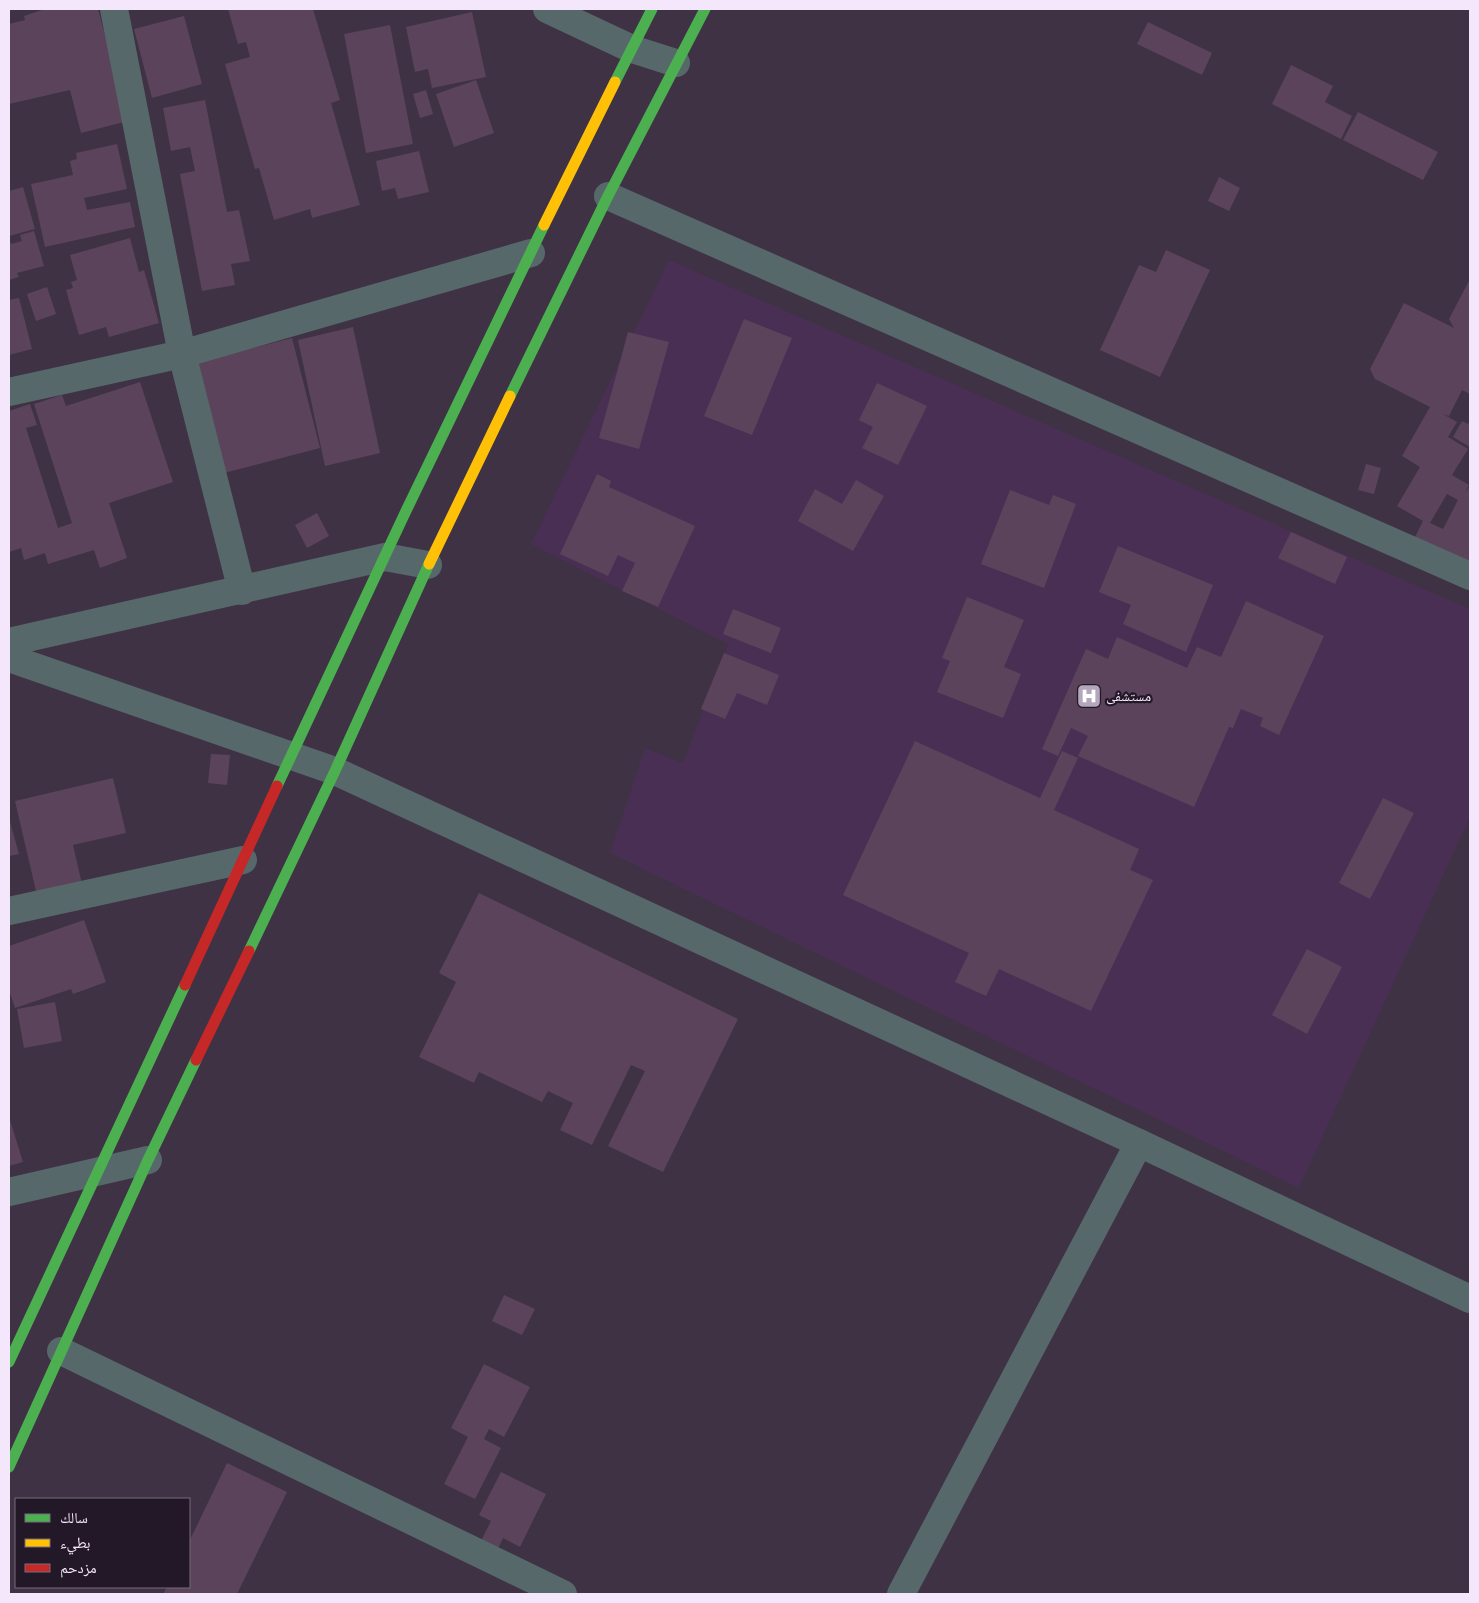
<svg xmlns="http://www.w3.org/2000/svg" width="1479" height="1603" viewBox="0 0 1479 1603" font-family="'Space Grotesk','Noto Naskh Arabic',sans-serif">
<style>
.built{fill:#492f54}
.building{fill:#5b445b;fill-rule:evenodd}
.lines{fill:none;stroke-linecap:round;stroke-linejoin:round}
.street{stroke:#56686a;stroke-width:28}
.fast{stroke:#4caf50;stroke-width:11}
.slow{stroke:#ffc107;stroke-width:11}
.jam{stroke:#c62828;stroke-width:11}
.labels{text-anchor:middle;dominant-baseline:central;stroke-width:4.5;stroke-linejoin:round;paint-order:stroke}
.poi-label{font-size:14px;fill:#f4e6fb;stroke:#231827;text-anchor:start}
</style>
<rect width="100%" height="100%" fill="#3e3244"/>
<polygon class="built" points="669,260 1470,609 1470,817 1299,1188 610,853 645,748 683,763 728,644 531,544"/>
<g class="building">
<polygon points="45,9 98,9 128,121 81,133 70,90 9,104 9,24 25,20 24,16"/>
<polygon points="228,9 313,9 340,100 331,103 360,205 312,218 310,209 274,220 259,168 255,169 225,64 250,57 246,42 238,44"/>
<polygon points="472,12 486,77 432,88 428,69 415,72 406,27"/>
<polygon points="184,16 202,84 152,98 134,29"/>
<polygon points="1148,22 1212,53 1202,75 1137,44"/>
<polygon points="390,25 413,144 366,153 344,34"/>
<polygon points="1291,65 1333,86 1325,102 1352,116 1341,139 1272,104"/>
<polygon points="476,80 494,133 454,147 436,94"/>
<polygon points="426,90 433,114 420,118 413,94"/>
<polygon points="205,100 227,212 239,210 250,261 231,264 235,285 202,291 180,174 195,171 190,147 171,151 163,108"/>
<polygon points="1358,112 1438,152 1423,180 1343,140"/>
<polygon points="117,144 127,189 84,198 87,210 130,202 135,227 45,247 31,184 73,175 70,161 77,159 76,153"/>
<polygon points="419,151 429,192 398,199 395,188 382,191 376,161"/>
<polygon points="1219,177 1240,188 1229,211 1208,201"/>
<polygon points="23,187 35,229 9,236 9,191"/>
<polygon points="34,231 44,266 17,273 19,277 9,280 9,238 11,244 22,241 20,235"/>
<polygon points="130,238 139,272 144,270 159,323 109,337 106,327 79,335 66,290 73,288 71,282 77,280 70,255"/>
<polygon points="1166,250 1210,270 1160,377 1100,350 1139,265 1156,272"/>
<path d="M1470,279V394L1462,390L1449,416L1443,414L1457,422L1448,437L1468,449L1452,475L1469,485L1465,493L1470,486V590L1405,557L1423,521L1397,506L1420,467L1402,456L1430,407L1375,379L1370,369L1404,303L1454,328L1449,319ZM1447,494L1458,500L1443,529L1430,523Z"/>
<polygon points="47,287 56,314 36,321 27,294"/>
<polygon points="19,298 32,349 9,355 9,300"/>
<polygon points="744,319 792,338 752,435 704,416"/>
<polygon points="353,327 380,453 325,466 298,340"/>
<polygon points="628,332 669,342 639,449 599,438"/>
<polygon points="292,338 320,448 224,473 195,363"/>
<polygon points="140,382 173,482 109,503 127,558 100,568 94,550 48,564 45,553 24,560 21,548 9,552 9,411 30,404 37,425 26,428 58,528 72,523 34,404 62,395 66,406"/>
<polygon points="877,383 927,406 898,465 862,448 873,427 859,420"/>
<polygon points="1470,420 1470,447 1453,437 1462,421 1468,424"/>
<polygon points="1366,464 1381,468 1374,494 1358,490"/>
<polygon points="597,474 611,481 609,487 695,526 658,607 622,591 635,563 618,555 608,576 560,554"/>
<polygon points="856,480 884,496 853,551 798,521 815,489 842,504"/>
<polygon points="1010,490 1049,505 1053,495 1076,504 1044,588 981,564"/>
<polygon points="317,513 329,536 307,548 295,525"/>
<polygon points="1291,532 1347,557 1335,584 1278,558"/>
<polygon points="1118,546 1213,585 1186,652 1123,624 1131,605 1099,592"/>
<polygon points="967,597 1024,620 1004,667 1021,674 1003,718 937,692 950,661 942,658"/>
<polygon points="1246,601 1324,636 1279,735 1260,726 1263,718 1241,709 1233,728 1229,727 1194,807 1078,756 1088,736 1071,728 1058,756 1042,749 1086,649 1108,659 1117,637 1187,668 1197,647 1221,657"/>
<polygon points="733,609 781,628 771,653 723,634"/>
<polygon points="724,653 779,675 767,705 737,693 725,719 701,709"/>
<polygon points="915,741 1040,798 1062,751 1078,758 1054,810 1139,849 1130,870 1153,880 1091,1011 999,969 986,996 955,982 969,953 843,895"/>
<polygon points="211,754 230,755 227,785 208,783"/>
<polygon points="113,778 126,833 73,845 84,893 39,904 15,801"/>
<polygon points="1383,798 1414,813 1370,899 1339,883"/>
<polygon points="9,818 19,854 9,856"/>
<polygon points="479,893 738,1019 663,1172 608,1146 645,1071 631,1065 592,1145 560,1130 573,1103 548,1091 542,1102 479,1072 474,1083 419,1057 456,982 439,973"/>
<polygon points="84,920 106,982 73,994 71,989 15,1008 9,990 9,946"/>
<polygon points="1307,949 1342,967 1307,1034 1272,1015"/>
<polygon points="55,1002 62,1041 24,1048 17,1009"/>
<polygon points="9,1117 23,1162 9,1166"/>
<polygon points="504,1295 535,1309 522,1335 492,1321"/>
<polygon points="484,1364 530,1387 504,1437 489,1429 484,1439 501,1448 475,1499 444,1484 468,1437 451,1428"/>
<polygon points="227,1463 287,1492 237,1594 163,1594 167,1587 189,1587 189,1542"/>
<polygon points="501,1472 546,1494 520,1547 503,1538 497,1551 480,1543 491,1521 479,1515"/>
</g>
<g class="lines">
<g class="street">
<polyline points="114,9 182,354 242,591"/>
<polyline points="547,9 632,49 676,63"/>
<polyline points="608,196 1470,576"/>
<polyline points="9,392 182,354 531,253"/>
<polyline points="9,642 385,557 428,565"/>
<polyline points="9,658 335,771 1139,1143 1470,1299"/>
<polyline points="9,911 243,860"/>
<polyline points="9,1192 148,1160"/>
<polyline points="61,1351 563,1594"/>
<polyline points="901,1594 1139,1143"/>
</g>
<g class="fast">
<polyline points="615,82 652,9"/>
<polyline points="510,396 608,196 705,9"/>
<polyline points="277,786 405,513 544,225"/>
<polyline points="249,951 335,771 429,564"/>
<polyline points="9,1362 185,985"/>
<polyline points="9,1467 148,1160 196,1060"/>
</g>
<g class="slow">
<polyline points="544,225 615,82"/>
<polyline points="429,564 510,396"/>
</g>
<g class="jam">
<polyline points="185,985 277,786"/>
<polyline points="196,1060 249,951"/>
</g>
</g>
<defs>
<symbol id="hospital-square" viewBox="-11 -11 22 22"><rect x="-9" y="-9" width="18" height="18" rx="4" fill="#b4a7bb" stroke="#231827"/><path d="M-5-5h3v3.5h4V-5h3V5h-3V1.5h-4V5h-3Z" fill="#fff"/></symbol>
</defs>
<g fill-rule="evenodd">
<use href="#hospital-square" x="1075" y="682" width="28" height="28"/>
</g>
<g class="labels">
<g class="poi-label">
<text x="1106" y="696">مستشفى</text>
</g>
</g>
<rect width="1479" height="1603" fill="none" stroke="#f4e6fb" stroke-width="20"/>
<rect x="15" y="1498" width="175" height="90" fill="#231827" stroke="#776a7c"/>
<rect x="25" y="1514" width="25" height="8" fill="#4caf50" stroke="#776a7c"/>
<text x="60" y="1523" font-size="15" fill="#f4e6fb">سالك</text>
<rect x="25" y="1539" width="25" height="8" fill="#ffc107" stroke="#776a7c"/>
<text x="60" y="1548" font-size="15" fill="#f4e6fb">بطيء</text>
<rect x="25" y="1564" width="25" height="8" fill="#c62828" stroke="#776a7c"/>
<text x="60" y="1573" font-size="15" fill="#f4e6fb">مزدحم</text>
</svg>
